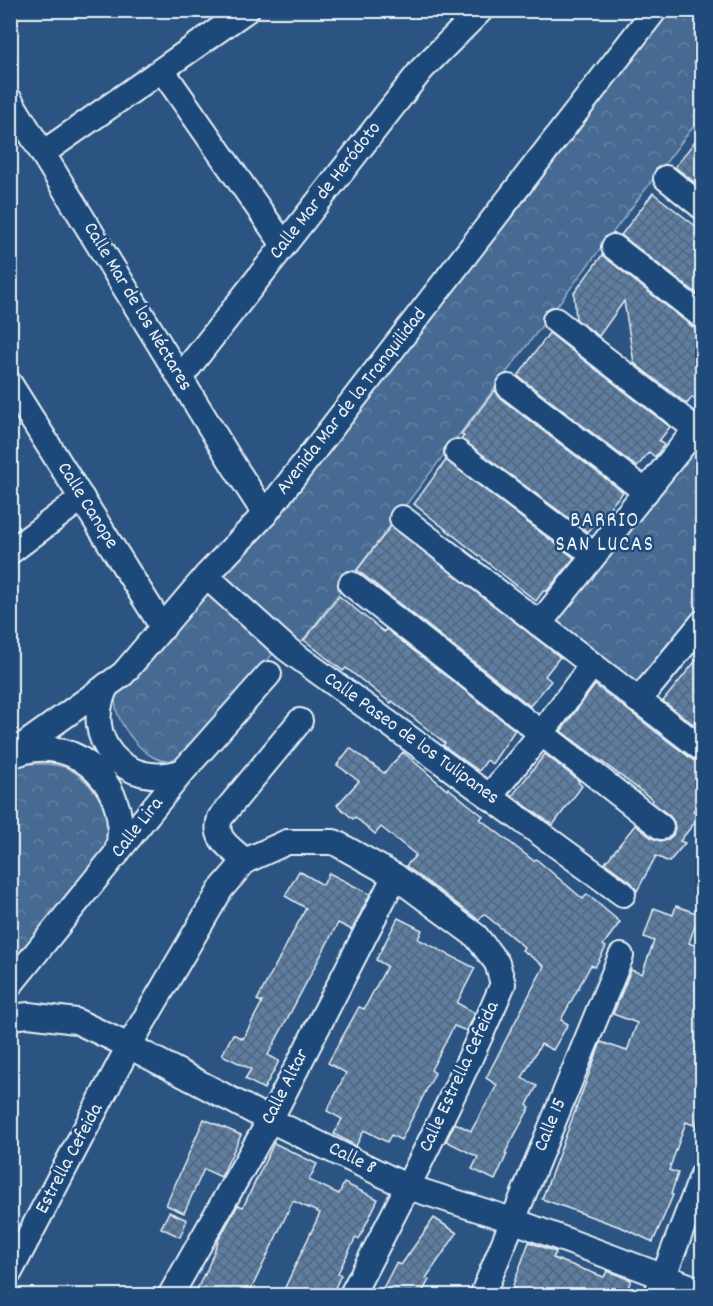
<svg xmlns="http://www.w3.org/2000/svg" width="713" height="1306" viewBox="0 0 713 1306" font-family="Dekko,sans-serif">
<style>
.park{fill:url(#park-crowns);stroke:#98aec6;stroke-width:1.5}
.building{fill:url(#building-cross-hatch);stroke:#e8f1f8;stroke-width:1.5}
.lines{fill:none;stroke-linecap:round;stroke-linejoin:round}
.minor-casing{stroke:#e8f1f8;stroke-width:28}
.minor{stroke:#1f4a7a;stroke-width:24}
.labels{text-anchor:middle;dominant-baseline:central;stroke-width:5;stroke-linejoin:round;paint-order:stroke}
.street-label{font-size:20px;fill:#e8f1f8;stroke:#1f4a7a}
.neighbourhood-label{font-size:21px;letter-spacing:1.5px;fill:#e8f1f8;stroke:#1f4a7a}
</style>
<defs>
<pattern id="park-crowns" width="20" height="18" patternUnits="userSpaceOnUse" patternTransform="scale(1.5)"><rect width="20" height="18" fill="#476b93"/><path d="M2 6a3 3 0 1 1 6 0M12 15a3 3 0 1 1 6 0" fill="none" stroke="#6281a3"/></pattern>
<pattern id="building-cross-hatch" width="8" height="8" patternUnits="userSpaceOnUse" patternTransform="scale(1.5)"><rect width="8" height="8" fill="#5d7da1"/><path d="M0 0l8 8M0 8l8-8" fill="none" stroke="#53657a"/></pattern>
</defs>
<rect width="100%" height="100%" fill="#2b5482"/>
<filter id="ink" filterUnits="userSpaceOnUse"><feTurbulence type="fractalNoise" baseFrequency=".0167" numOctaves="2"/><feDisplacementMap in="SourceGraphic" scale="12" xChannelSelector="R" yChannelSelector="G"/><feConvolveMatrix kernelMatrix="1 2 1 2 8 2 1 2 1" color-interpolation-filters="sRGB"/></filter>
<g filter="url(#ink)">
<g class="park">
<polygon points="664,11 702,11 702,115 298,647 216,575"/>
<polygon points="699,442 702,444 702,606 634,685 554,619"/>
<path d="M206,586L276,650L180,763C171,762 161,762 153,757C137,748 119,725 116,707C115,701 115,694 115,688Z"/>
<path d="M11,764C26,764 53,762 67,768C87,777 100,799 112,816L109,853L11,977Z"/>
</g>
<g class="building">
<polygon points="702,132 702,188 675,167"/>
<polygon points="653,193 702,231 702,293 700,296 621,235"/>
<polygon points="602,255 693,327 702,330 702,404 692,397 687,404 634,363 624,301 599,336 576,319 574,293"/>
<polygon points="549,333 670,427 659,441 664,445 655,457 649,452 637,467 518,376"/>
<polygon points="495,390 500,398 623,492 588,532 461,439 464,436 461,434"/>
<polygon points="446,460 574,558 546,592 544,590 536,601 414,504"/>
<polygon points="391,526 560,657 545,676 551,681 530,706 357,570"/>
<polygon points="339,596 384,632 386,629 515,730 492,764 487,760 479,771 443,745 445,743 392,701 391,703 346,668 343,671 304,640"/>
<polygon points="702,653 702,711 693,724 663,701"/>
<polygon points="595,685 693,760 702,764 702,799 693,811 700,816 680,841 685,843 669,862 656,856 637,891 631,882 605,863 635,825 652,838 660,841 667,840 673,835 675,828 674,822 670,816 652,802 653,800 561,731"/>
<polygon points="350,748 384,773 403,752 447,790 448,788 483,816 480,819 534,861 536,859 583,899 587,894 620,922 603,945 606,947 595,967 591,965 561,1020 568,1024 553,1050 541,1044 522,1078 537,1086 527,1105 530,1107 505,1153 507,1154 495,1180 472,1169 478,1157 446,1141 455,1123 471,1131 497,1085 486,1078 544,966 522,950 524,947 484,914 479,920 406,866 416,855 381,827 375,834 355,817 353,819 337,805 359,781 337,765"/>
<polygon points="545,754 579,781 578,782 582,786 553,825 512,796"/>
<polygon points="299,871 323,885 329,873 370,894 352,930 338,923 268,1055 279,1061 264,1089 245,1079 251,1069 222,1055 233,1034 243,1039 262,1002 257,1000 306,908 285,896"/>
<polygon points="676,906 699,914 689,943 702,948 702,1107 696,1126 686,1122 669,1170 678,1173 671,1194 673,1195 653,1242 623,1228 542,1199 601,1042 627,1051 637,1023 613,1014 631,970 642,974 654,941 644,937 654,908 673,915"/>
<polygon points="398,918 422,930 418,939 475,968 457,1003 475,1013 467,1031 454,1026 431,1070 435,1073 401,1140 391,1135 387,1142 364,1130 356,1146 334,1134 342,1119 327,1111 346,1073 328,1063 359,1007 364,1009 387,966 376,960"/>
<polygon points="204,1119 241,1135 221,1177 204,1169 184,1213 166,1205"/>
<polygon points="274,1143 317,1164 309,1180 339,1194 344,1183 378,1199 359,1239 356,1237 338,1273 341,1275 331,1296 281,1296 320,1213 293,1201 248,1296 194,1296 204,1274 205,1275 219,1239 238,1205 243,1207"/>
<polygon points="169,1212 187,1220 180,1237 161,1228"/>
<polygon points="434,1218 457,1233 426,1278 429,1280 420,1296 379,1296 396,1263 401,1265"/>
<polygon points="529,1242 556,1252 553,1258 604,1277 607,1271 631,1280 625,1296 584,1296 568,1290 566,1296 555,1296 541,1290 538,1296 530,1296 512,1288"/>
</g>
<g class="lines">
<defs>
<g id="minor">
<polyline points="162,70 284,245"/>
<polyline points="10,100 234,466 265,514"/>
<polyline points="43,153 247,10"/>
<polyline points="666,178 702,207"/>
<polyline points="614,247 702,316"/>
<polyline points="555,320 702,434"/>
<polyline points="180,378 422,69 481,10"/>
<polyline points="10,384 163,628"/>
<polyline points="509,387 646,492"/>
<polyline points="457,452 594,555"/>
<polyline points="402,518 702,749"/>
<polyline points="10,552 82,498"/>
<polyline points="206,576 287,649 623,894"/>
<polyline points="351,584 661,827"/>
<polyline points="539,624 696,429"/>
<path d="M107,685C79,739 125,791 183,771"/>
<polyline points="638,701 702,623"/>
<path d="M16,754C79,730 136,793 116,855"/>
<polyline points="10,755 123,674 206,576 265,514 655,10"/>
<polyline points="489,797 541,734 592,665"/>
<path d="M245,861C230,847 213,839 220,818L300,721"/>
<polyline points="10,985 183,771 269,674"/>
<polyline points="10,1017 29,1015 76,1021 129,1046 270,1120 408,1187 512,1220 702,1291"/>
<path d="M10,1272L129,1046L221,889L245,861L287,842H334L395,876L476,936L497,963L503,984C458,1090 405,1194 351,1296"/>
<polyline points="170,1296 270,1120 395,876"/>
<polyline points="482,1296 621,956"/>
<polyline points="656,1296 702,1176"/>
</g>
</defs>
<use href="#minor" class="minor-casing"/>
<use href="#minor" class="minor"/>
</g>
</g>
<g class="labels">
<g class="street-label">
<text transform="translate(326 191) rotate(-52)">Calle Mar de Heródoto</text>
<text transform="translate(137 307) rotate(59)">Calle Mar de los Néctares</text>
<text transform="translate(352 402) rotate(-52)">Avenida Mar de la Tranquilidad</text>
<text transform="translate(87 506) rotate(58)">Calle Canope</text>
<text transform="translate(411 739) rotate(36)">Calle Paseo de los Tulipanes</text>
<text transform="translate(138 828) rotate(-52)">Calle Lira</text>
<text transform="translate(460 1077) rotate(-65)">Calle Estrella Cefeida</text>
<text transform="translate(286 1087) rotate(-63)">Calle Altar</text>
<text transform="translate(551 1125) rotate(-68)">Calle 15</text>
<text transform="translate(70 1159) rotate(-62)">Estrella Cefeida</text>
<text transform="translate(352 1159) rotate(26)">Calle 8</text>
</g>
<g class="neighbourhood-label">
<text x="605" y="522">BARRIO<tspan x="605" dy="24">SAN LUCAS</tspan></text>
</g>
</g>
<rect width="713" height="1306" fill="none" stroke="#1f4a7a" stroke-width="36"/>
<rect x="18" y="18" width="677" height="1270" fill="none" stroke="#e8f1f8" stroke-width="2" filter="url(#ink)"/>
</svg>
